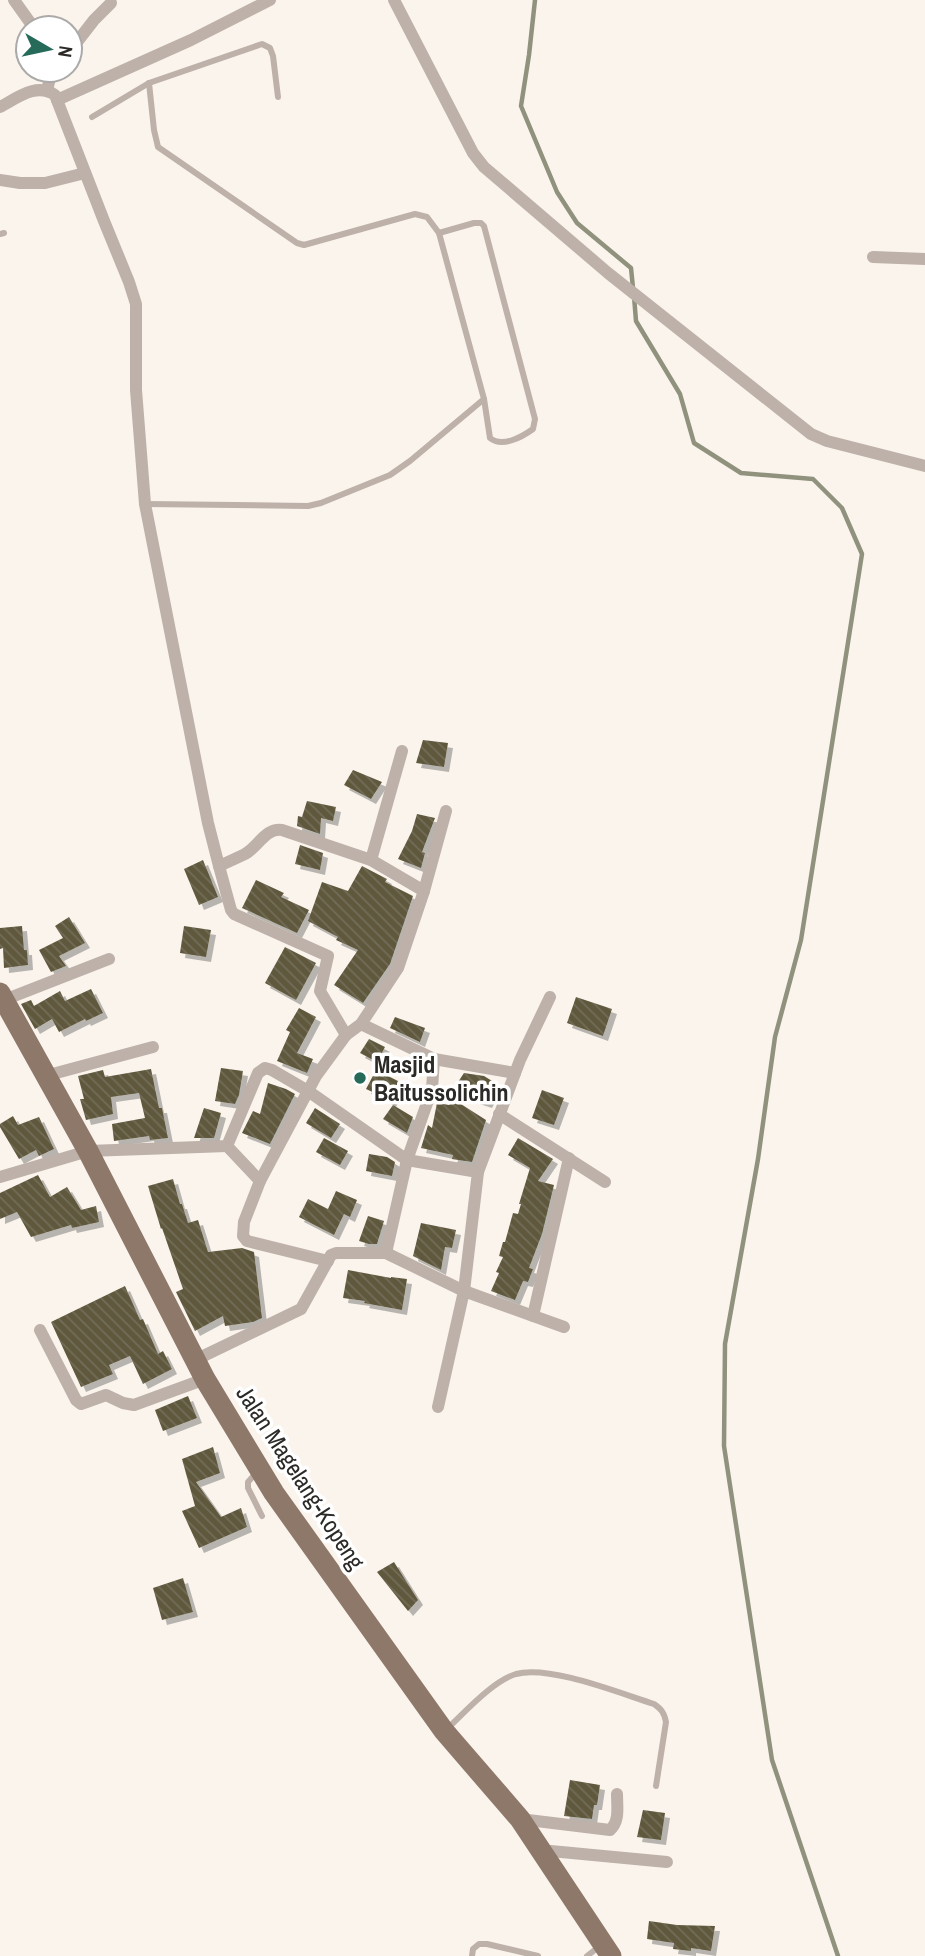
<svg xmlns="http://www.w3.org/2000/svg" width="925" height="1956" viewBox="0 0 925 1956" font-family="'Archivo Narrow',sans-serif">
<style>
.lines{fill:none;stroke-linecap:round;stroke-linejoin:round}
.stream{stroke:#90927d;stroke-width:4.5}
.building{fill:url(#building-back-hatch);filter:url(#shadow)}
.service{stroke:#bdb1a9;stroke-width:6}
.minor{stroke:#bdb1a9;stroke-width:12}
.primary{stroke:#8e786a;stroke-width:21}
.poi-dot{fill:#266a5a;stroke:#fff;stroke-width:2.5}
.labels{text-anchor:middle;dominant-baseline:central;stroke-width:7;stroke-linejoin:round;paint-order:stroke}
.poi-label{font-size:24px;font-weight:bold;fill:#2c2a27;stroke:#fff;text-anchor:start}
.street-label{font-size:24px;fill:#2c2a27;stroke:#fff}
</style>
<defs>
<pattern id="building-back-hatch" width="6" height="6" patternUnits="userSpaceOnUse" patternTransform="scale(1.75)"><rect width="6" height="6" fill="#5f583e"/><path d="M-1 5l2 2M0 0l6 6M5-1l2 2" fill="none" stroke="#726d58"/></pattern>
<filter id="shadow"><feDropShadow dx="5" dy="5" stdDeviation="0" flood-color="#0004"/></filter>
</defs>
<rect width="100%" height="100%" fill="#faf4ed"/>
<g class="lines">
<g class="stream">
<polyline points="535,0 529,55 521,106 557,192 577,223 631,268 633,288"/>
<polyline points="634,296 636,321 680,394 694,443 741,473 813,479 842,508 862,554 801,940 775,1037 758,1159 725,1344 724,1446 772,1760 838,1956"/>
</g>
</g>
<g class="building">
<polygon points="423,740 448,743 444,767 416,763"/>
<polygon points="353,770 382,782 371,799 344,785"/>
<polygon points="307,801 336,807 333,821 321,818 320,834 297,826 298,816 302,817"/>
<polygon points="417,814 435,818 422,852 425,853 421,868 398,859 412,831"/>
<polygon points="300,845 323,853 320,870 295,864"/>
<polygon points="203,860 218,897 199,905 184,869"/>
<polygon points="362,866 387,879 385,882 413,896 390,964 363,1003 334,985 358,950 336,940 338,937 308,921 322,882 348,891"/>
<polygon points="256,880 284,893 281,897 309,910 297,933 242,908"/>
<polygon points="69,917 85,943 59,956 66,966 51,972 39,950 63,938 55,926"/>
<polygon points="22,926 24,950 27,950 28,965 4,968 3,948 0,949 0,928"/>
<polygon points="184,926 211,930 206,957 180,953"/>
<polygon points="285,947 316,963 296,1000 265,983"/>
<polygon points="91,989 103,1013 86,1021 85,1019 59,1032 52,1019 35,1029 21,1004 31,1000 34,1006 60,991 65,1001"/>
<polygon points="576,997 612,1009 603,1036 567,1023"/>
<polygon points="299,1008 316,1017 297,1053 313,1059 307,1073 277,1061 290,1032 286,1030"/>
<polygon points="395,1017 425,1028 420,1042 390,1028"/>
<polygon points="369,1039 385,1047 377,1062 360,1053"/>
<polygon points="221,1068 243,1071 239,1095 235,1104 215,1101"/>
<polygon points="151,1069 159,1108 162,1108 168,1138 150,1140 149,1136 114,1141 112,1124 145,1118 139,1093 111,1097 113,1114 86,1120 80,1099 84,1099 78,1076 103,1070 105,1077"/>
<polygon points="376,1070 402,1083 391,1102 381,1096 384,1080 377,1094 366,1089"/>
<polygon points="464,1073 484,1076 497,1084 487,1103 456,1093 460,1087 456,1085"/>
<polygon points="268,1083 286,1089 295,1094 270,1144 242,1133 253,1111 260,1114"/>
<polygon points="542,1090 564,1098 554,1125 532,1118"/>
<polygon points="453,1099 486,1120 472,1162 452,1159 453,1155 421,1148 428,1125 432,1128 437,1103 449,1105"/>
<polygon points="393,1105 413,1117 407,1133 383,1119"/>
<polygon points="204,1108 221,1113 214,1138 194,1138"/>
<polygon points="315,1108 340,1124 331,1138 306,1123"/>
<polygon points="13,1116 18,1125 39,1117 54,1149 39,1156 36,1150 19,1159 0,1127 0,1124"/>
<polygon points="324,1138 348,1151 340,1165 316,1152"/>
<polygon points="518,1138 553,1159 538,1181 554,1185 542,1234 529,1268 533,1269 528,1282 523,1281 515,1300 491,1291 499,1273 496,1272 503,1257 499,1256 503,1242 505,1242 513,1213 518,1214 521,1204 519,1204 530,1168 508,1155"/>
<polygon points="369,1154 387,1157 395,1162 392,1176 366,1171"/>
<polygon points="38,1175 50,1197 67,1187 81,1210 96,1206 99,1222 72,1228 71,1225 31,1237 17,1212 0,1219 0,1193"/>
<polygon points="173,1179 180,1204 182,1204 188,1223 198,1220 208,1252 242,1248 254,1252 262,1318 253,1322 225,1326 223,1316 195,1331 176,1292 183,1289 162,1228 161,1229 148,1186"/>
<polygon points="336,1191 357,1200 350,1217 344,1214 334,1235 299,1217 308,1199 328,1209"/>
<polygon points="368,1216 384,1221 377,1244 369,1244 359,1241"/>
<polygon points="421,1223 456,1230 452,1248 445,1247 441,1270 413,1256"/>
<polygon points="348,1270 391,1278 391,1277 407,1279 402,1310 364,1303 365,1301 343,1298"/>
<polygon points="125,1286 140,1320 143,1319 158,1354 163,1351 172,1369 143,1384 130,1356 109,1365 113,1374 81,1387 51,1322"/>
<polygon points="188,1396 197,1418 163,1431 155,1410"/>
<polygon points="213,1447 220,1473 196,1482 221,1517 241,1508 247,1527 199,1548 182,1511 195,1506 182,1459"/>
<polygon points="394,1562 418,1600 408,1611 377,1572"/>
<polygon points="183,1578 193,1612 162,1620 153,1588"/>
<polygon points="570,1780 600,1785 597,1805 594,1805 592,1819 564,1816"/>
<polygon points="643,1810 665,1813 661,1840 637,1837"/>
<polygon points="649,1921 677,1925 715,1926 711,1951 691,1948 691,1951 673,1949 674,1943 647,1939"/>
</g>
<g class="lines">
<g class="service">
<polyline points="92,117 149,83 262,44 270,48 273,56 278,97"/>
<path d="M439,233L474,223H481L484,226L535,419L533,429C522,437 502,448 490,438L484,399"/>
<polyline points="0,234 4,233"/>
<polyline points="145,504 308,506 321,503 390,475 410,461 484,399 439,233 427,217 415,214 304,245 297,243 158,147 154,130 149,83"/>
<polyline points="257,1472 248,1482 248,1488 262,1516"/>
<path d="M448,1728C466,1711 493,1681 516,1674C550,1665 619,1693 654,1704C661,1709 664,1712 666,1722L656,1786"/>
<polyline points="472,1956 473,1949 479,1944 487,1944 538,1956"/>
<polyline points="587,1956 601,1945"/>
</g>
<g class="minor">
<polyline points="14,0 34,28"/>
<polyline points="394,0 473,153 484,167 608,273 811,434 827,441 925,466"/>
<polyline points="70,51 94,20 111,3"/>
<polyline points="47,90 52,70"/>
<polyline points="57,100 191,40 270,0"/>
<path d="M0,107C17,98 37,82 55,95L104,221L129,282L136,304V390L145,504L208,823L219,866C228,862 237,858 245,854C259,846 265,828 282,830L371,860L424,891"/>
<polyline points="0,180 20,183 45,183 85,173"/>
<polyline points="873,257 925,259"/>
<polyline points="371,860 402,751"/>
<polyline points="219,866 231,910 234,914 328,956 320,991 346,1035"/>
<polyline points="4,1000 109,959"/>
<polyline points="361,1024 434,1059 432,1089 407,1160 386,1253"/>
<polyline points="434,1059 515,1073"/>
<polyline points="45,1076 153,1047"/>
<polyline points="499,1114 605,1182"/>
<polyline points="227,1146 260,1181"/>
<polyline points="478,1172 520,1060 550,997"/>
<polyline points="0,1177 88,1151 227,1146 258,1073 265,1068 272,1070 308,1091 407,1160 478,1172 464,1291 438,1407"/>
<polyline points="328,1261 247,1241 243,1236 244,1222 260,1181 316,1076 346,1035 361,1024 398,968 424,891 446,811"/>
<polyline points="533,1316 569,1158"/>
<polyline points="40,1330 76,1400 81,1404 106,1395 123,1403 134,1405 205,1379"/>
<polyline points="195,1360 301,1309 331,1255 336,1253 386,1253 464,1291 564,1327"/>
<path d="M520,1819L610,1830C620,1821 617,1807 617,1794"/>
<polyline points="540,1850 667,1862"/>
</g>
<polyline class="primary" points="0,993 88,1151 205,1379 274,1493 444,1731 520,1819 611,1956"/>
</g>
<circle class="poi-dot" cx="360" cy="1078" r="7"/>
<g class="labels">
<g class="poi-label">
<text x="374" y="1064">Masjid<tspan x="374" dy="28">Baitussolichin</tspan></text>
</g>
<g class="street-label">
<text transform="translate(301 1477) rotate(57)">Jalan Magelang-Kopeng</text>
</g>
</g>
<g transform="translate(49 49) rotate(99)"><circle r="33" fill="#ffffff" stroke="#abaaa9" stroke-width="2"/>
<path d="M0-5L12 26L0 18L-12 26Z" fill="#266a5a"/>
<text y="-10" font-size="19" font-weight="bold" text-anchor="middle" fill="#2c2a27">N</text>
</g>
</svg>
